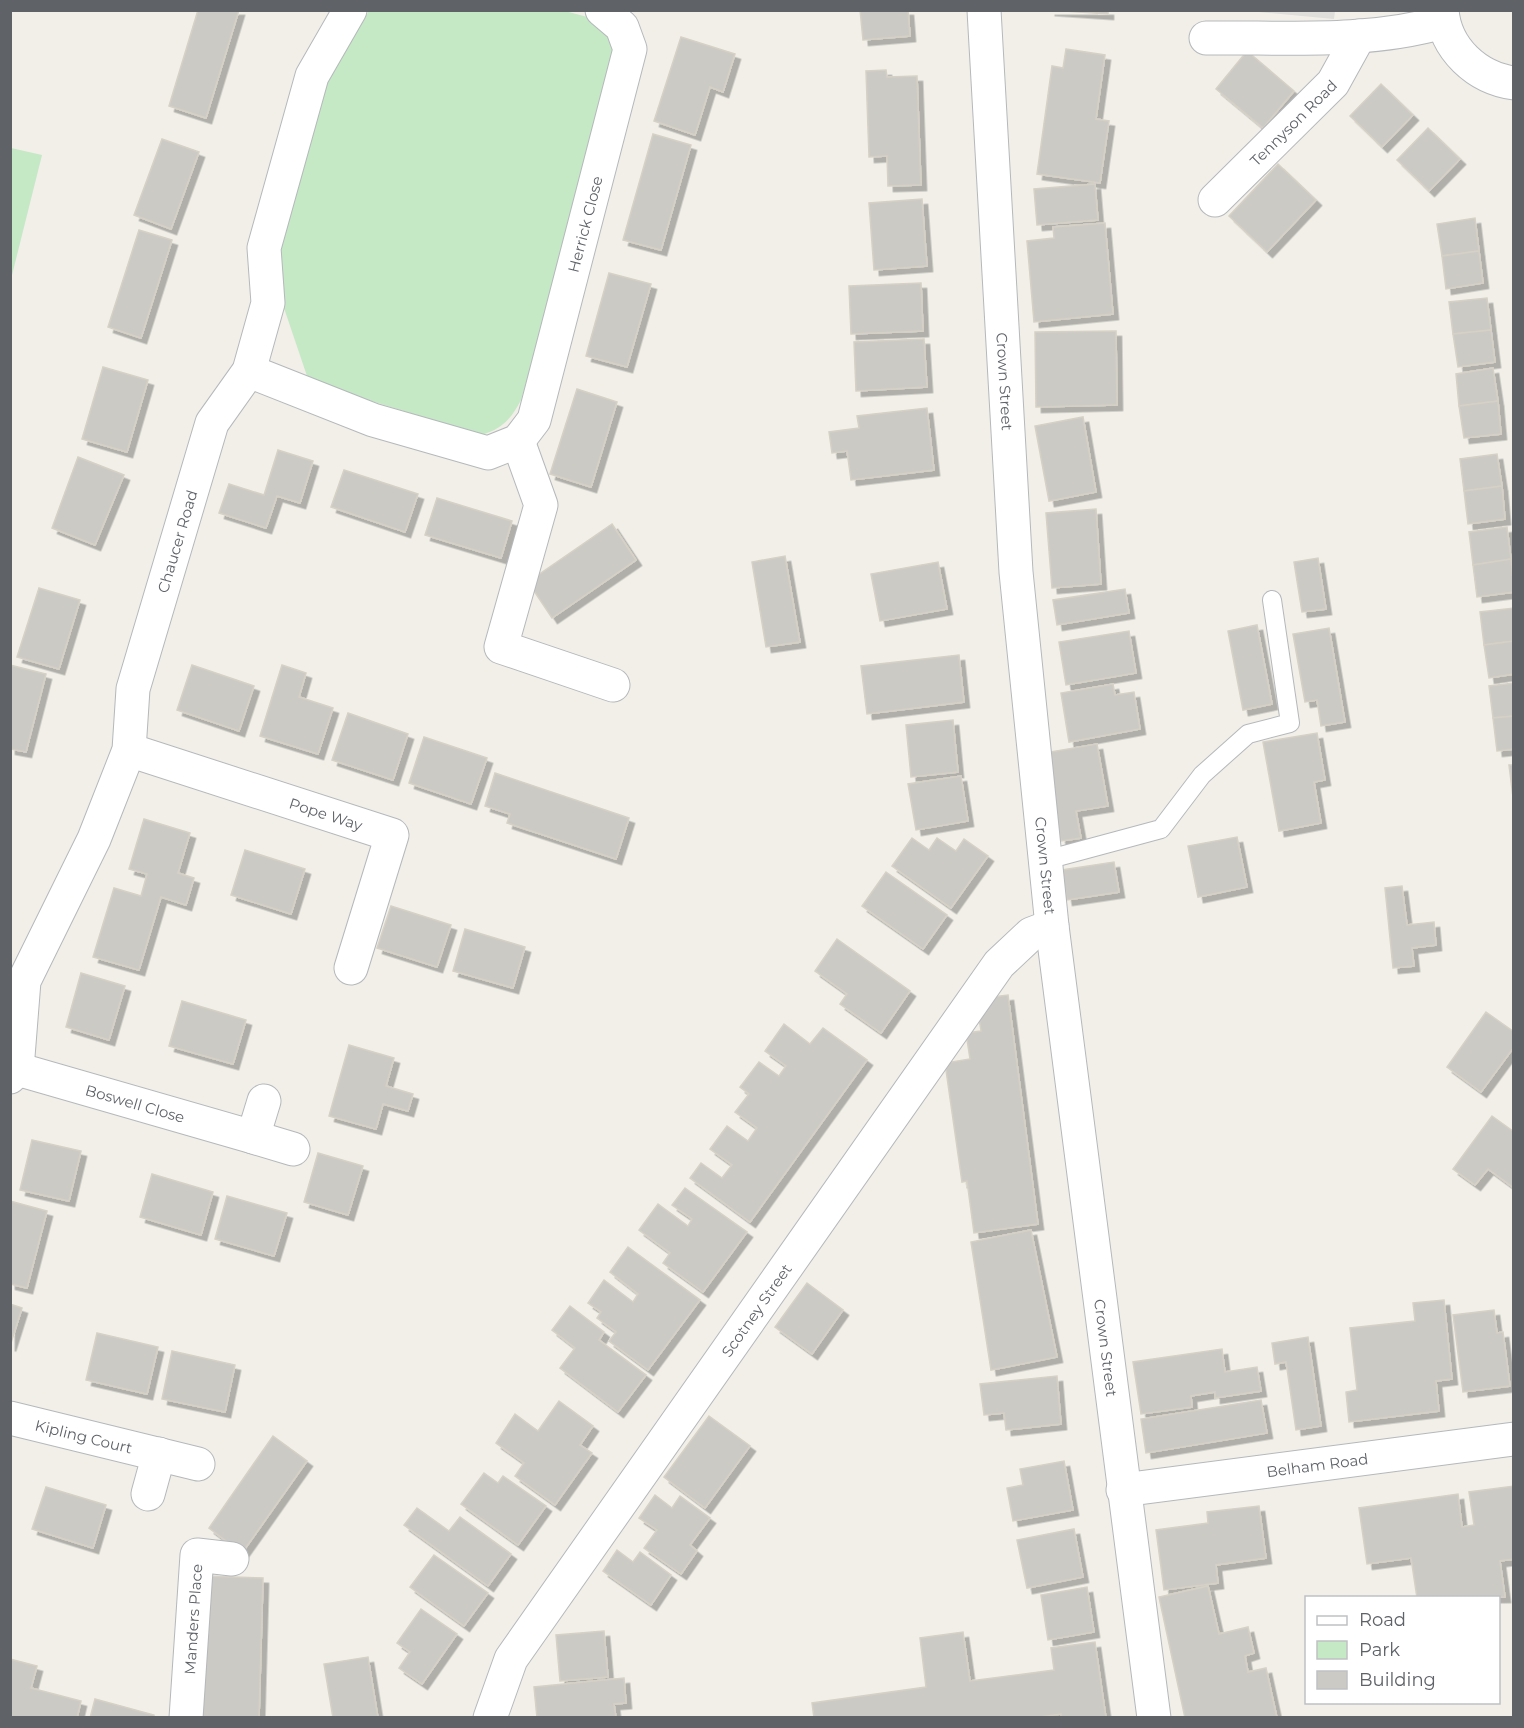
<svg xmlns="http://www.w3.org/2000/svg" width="1524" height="1728" viewBox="0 0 1524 1728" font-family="Montserrat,sans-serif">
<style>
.industrial{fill:#e0deda}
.green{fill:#c5e8c5}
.building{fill:#cccac5;stroke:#d6d1c6;stroke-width:1.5;filter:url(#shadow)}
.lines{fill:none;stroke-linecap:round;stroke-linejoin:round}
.service-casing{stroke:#b5b8bc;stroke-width:20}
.minor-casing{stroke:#b5b8bc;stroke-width:35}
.service{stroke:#fff;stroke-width:18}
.minor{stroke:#fff;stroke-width:33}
.labels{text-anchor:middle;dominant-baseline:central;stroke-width:4.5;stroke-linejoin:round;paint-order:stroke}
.street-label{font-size:15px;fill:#5f6368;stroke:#fff}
</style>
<defs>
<filter id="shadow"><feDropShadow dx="5.5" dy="5.5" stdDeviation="0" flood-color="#0004"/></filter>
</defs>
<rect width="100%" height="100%" fill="#f1efe8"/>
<polygon class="industrial" points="1248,11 1335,11 1334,19"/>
<g class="green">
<path d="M369,11H565L591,18L616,45L612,93L521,400C511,419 502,429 481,435L349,394L307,376L284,308L279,253L331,67Z"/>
<polygon points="11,148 42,155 11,279 10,148"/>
</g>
<g class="building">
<polygon points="198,10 239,10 206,118 169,106"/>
<polygon points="860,10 908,10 910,36 863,40"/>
<polygon points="1049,10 1108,10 1108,14"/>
<polygon points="681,37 735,54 723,92 710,87 695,135 654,121"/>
<polygon points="1066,49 1105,55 1096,119 1109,121 1100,183 1037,174 1052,66 1063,68"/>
<polygon points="1247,51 1294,91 1263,128 1216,89"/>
<polygon points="886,70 887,77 917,76 921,185 888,186 887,156 869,157 866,71"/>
<polygon points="1381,84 1413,115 1382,147 1350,116"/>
<polygon points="1428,128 1460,159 1429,191 1397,160"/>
<polygon points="653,134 691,145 661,250 623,240"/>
<polygon points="162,139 199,152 171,229 134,215"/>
<polygon points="1278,164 1316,200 1267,252 1229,216"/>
<polygon points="1095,184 1098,220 1037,225 1034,189"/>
<polygon points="922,199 927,266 874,270 869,203"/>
<polygon points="1475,218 1479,251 1442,256 1437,224"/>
<polygon points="1105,223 1113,314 1034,322 1027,241 1054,238 1053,227"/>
<polygon points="139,230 172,240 141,338 108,327"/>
<polygon points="1479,251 1483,283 1446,289 1442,256"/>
<polygon points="609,273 651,284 627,367 586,356"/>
<polygon points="921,283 923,331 851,334 849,286"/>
<polygon points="1487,298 1491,330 1453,334 1449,302"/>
<polygon points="1491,330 1495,362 1458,367 1453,334"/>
<polygon points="1116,331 1117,405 1036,407 1035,332"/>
<polygon points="924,339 927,387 856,391 854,342"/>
<polygon points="103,367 148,380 127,452 82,439"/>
<polygon points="1493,368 1498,401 1459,406 1456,374"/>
<polygon points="577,389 617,402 591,487 550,474"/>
<polygon points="1498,401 1501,434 1464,438 1459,406"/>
<polygon points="927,408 934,470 851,480 847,451 832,453 829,432 859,428 857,416"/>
<polygon points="1083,417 1096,492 1049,501 1035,426"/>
<polygon points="278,450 313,461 300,503 277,496 266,528 219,513 229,484 264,495"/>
<polygon points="1497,454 1502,486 1464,491 1460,459"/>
<polygon points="78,457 124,475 95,545 52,528"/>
<polygon points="344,470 418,494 405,532 331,507"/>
<polygon points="1502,486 1505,519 1468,524 1464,491"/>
<polygon points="437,498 512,521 501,558 425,535"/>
<polygon points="1096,509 1101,584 1052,588 1046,513"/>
<polygon points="612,524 636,560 552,618 528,582"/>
<polygon points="1507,527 1511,559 1473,565 1469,532"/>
<polygon points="785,556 800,642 766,647 752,562"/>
<polygon points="1318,558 1326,609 1302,612 1294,562"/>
<polygon points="1511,559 1514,592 1477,597 1473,565"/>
<polygon points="938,562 947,609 880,621 871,574"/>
<polygon points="39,588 80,600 59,669 17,657"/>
<polygon points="1125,589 1129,613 1057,625 1053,600"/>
<polygon points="1514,608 1514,641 1484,645 1480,612"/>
<polygon points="1257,625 1272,704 1243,710 1228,631"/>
<polygon points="1329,628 1345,722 1321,726 1317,700 1305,702 1293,634"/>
<polygon points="1129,631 1136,673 1066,685 1059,642"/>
<polygon points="1514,641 1514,674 1489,678 1484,645"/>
<polygon points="959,655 964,702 867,714 861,666"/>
<polygon points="10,665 46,674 26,752 10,749"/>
<polygon points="192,665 254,686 239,731 177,710"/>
<polygon points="282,665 306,673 299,697 333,708 318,754 260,736"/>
<polygon points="1514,683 1514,716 1493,718 1489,686"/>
<polygon points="1113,684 1115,695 1134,692 1140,729 1069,742 1061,693"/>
<polygon points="348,713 408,734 393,780 332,760"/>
<polygon points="1514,716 1514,749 1497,751 1493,718"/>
<polygon points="953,720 958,772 911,777 906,725"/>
<polygon points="1317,733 1325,780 1314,782 1321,823 1279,831 1263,742"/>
<polygon points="424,737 487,758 471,804 409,783"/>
<polygon points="1097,744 1108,806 1076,811 1081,838 1061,841 1044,753"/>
<polygon points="1509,765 1514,765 1513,797"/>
<polygon points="495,773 629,818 616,859 507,823 510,814 485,806"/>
<polygon points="961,776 968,821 916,830 908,784"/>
<polygon points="144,819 190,833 178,873 194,878 186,905 161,897 139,970 93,957 114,888 141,896 147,874 129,869"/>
<polygon points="1237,837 1247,887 1198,897 1188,846"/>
<polygon points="912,838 929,850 937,838 956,851 964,839 988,856 951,908 892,866"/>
<polygon points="245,850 305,869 291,914 231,895"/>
<polygon points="1114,862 1119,892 1067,900 1062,870"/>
<polygon points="886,872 947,915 923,949 862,906"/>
<polygon points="1402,886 1407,925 1434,922 1436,945 1412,948 1414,966 1393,968 1385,888"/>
<polygon points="391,906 451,925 437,967 377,948"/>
<polygon points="465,929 525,947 513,988 453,971"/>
<polygon points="837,939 910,991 881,1033 840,1004 847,994 815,971"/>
<polygon points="81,973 125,986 109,1040 66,1027"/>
<polygon points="1008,995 1038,1224 974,1233 967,1181 962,1182 945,1063 970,1059 966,1033 981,1031 976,999"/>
<polygon points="182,1001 246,1020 233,1064 169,1046"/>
<polygon points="1486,1012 1514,1032 1514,1047 1481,1092 1447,1067"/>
<polygon points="784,1024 810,1044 823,1028 867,1060 750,1222 690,1178 701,1163 722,1178 732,1165 710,1149 727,1126 748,1141 757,1128 735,1112 749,1094 740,1087 759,1062 779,1076 786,1066 765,1051"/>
<polygon points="349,1045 394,1058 386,1086 413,1094 408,1111 383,1104 376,1129 329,1116"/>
<polygon points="1492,1116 1514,1132 1514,1188 1488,1169 1475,1185 1453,1169"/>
<polygon points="32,1140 81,1151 69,1201 20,1190"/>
<polygon points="318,1153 363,1166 348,1215 304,1202"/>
<polygon points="152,1174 213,1192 201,1235 140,1217"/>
<polygon points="685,1188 747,1232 703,1292 663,1263 670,1253 639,1230 658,1204 688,1226 692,1219 672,1205"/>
<polygon points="227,1196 287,1213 274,1256 215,1239"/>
<polygon points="10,1201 47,1211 27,1288 10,1284"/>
<polygon points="1031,1230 1057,1357 991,1370 971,1242"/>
<polygon points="628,1247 700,1300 648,1370 609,1341 616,1332 597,1318 601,1312 588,1303 604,1280 633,1302 638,1294 610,1272"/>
<polygon points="807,1283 843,1310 812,1354 775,1327"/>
<polygon points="1444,1300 1452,1379 1436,1381 1439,1411 1349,1422 1346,1392 1357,1390 1350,1328 1415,1321 1413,1303"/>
<polygon points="10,1304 22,1308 10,1346"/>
<polygon points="570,1306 604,1332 599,1340 646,1375 618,1412 560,1368 575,1348 552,1330"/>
<polygon points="1494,1310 1497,1333 1503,1332 1510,1386 1463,1392 1453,1315"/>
<polygon points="97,1333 158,1347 147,1394 86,1380"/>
<polygon points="1308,1337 1321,1426 1296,1430 1286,1362 1275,1364 1272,1343"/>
<polygon points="1222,1349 1225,1372 1257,1367 1261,1391 1215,1398 1215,1392 1191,1396 1192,1407 1141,1414 1133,1362"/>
<polygon points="172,1351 235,1365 225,1412 162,1399"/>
<polygon points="1057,1376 1061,1424 1006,1430 1004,1413 984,1415 980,1384"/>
<polygon points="1261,1400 1267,1433 1146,1453 1141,1419"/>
<polygon points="559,1401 593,1426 580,1445 592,1453 555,1505 515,1476 524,1463 496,1443 515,1414 538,1431"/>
<polygon points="709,1416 750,1446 705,1508 664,1477"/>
<polygon points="273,1436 307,1461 242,1553 209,1528"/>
<polygon points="1064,1461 1073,1510 1013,1521 1007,1488 1023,1485 1020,1469"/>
<polygon points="484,1473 498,1483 503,1476 546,1506 518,1545 461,1504"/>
<polygon points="1514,1486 1514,1559 1500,1561 1505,1597 1417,1598 1411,1558 1367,1564 1359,1508 1458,1494 1462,1527 1474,1525 1469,1492"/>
<polygon points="46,1487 106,1505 93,1548 32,1529"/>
<polygon points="655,1495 672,1508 680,1496 710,1518 690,1545 697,1551 681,1574 644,1548 657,1530 639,1518"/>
<polygon points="1259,1506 1266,1558 1216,1565 1218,1583 1164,1590 1156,1530 1208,1523 1207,1512"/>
<polygon points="417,1508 449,1531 460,1517 511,1554 488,1586 404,1525"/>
<polygon points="1074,1529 1083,1577 1027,1588 1017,1540"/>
<polygon points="617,1550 633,1562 640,1552 671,1575 651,1605 603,1571"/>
<polygon points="434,1555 488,1593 464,1626 410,1587"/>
<polygon points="205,1576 263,1578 259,1718 200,1718"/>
<polygon points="1208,1586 1219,1634 1248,1627 1254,1653 1245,1656 1248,1672 1266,1668 1277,1718 1185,1718 1159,1597"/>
<polygon points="1087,1587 1094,1632 1048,1640 1041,1595"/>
<polygon points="421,1609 457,1634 422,1684 399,1668 410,1652 397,1643"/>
<polygon points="604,1631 608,1677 560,1681 556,1635"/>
<polygon points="963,1632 970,1681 1054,1670 1051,1648 1095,1642 1106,1718 1061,1718 1061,1714 1032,1718 814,1718 812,1703 926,1687 920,1638"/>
<polygon points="368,1657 378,1718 333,1718 324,1664"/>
<polygon points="10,1659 37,1666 31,1688 81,1701 77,1718 10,1718"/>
<polygon points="624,1678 626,1703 614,1704 616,1718 537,1718 534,1687"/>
<polygon points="95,1699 154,1715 154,1718 90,1718"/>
</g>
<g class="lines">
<defs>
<polyline id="service" points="1046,860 1161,829 1202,775 1248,734 1290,723 1272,600"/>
<g id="minor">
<path id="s1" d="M984,10L1016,572L1052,926L1154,1718"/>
<path d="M1442,10C1445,49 1477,78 1514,83"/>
<path d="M1206,38C1285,37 1366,44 1443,22"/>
<path id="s2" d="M1215,200L1333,83L1359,36"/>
<path id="s3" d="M249,371L373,420L488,453L518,441L534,420L630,49L622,27L602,10"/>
<polyline points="518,441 541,505 501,647 613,685"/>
<path id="s4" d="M129,750L392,835L351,968"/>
<path id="s5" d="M17,1069L253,1137L264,1101"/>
<path id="s6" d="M10,1077L17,1069L24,981L94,839L129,750L133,689L212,423L249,371L268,303L264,248L312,76L350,10"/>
<polyline points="253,1137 293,1149"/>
<path id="s7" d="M10,1418L198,1464"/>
<path id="s8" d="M1123,1490L1514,1439"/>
<polyline points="148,1494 159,1454"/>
<path id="s9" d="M186,1718L197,1555L232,1559"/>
<path id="s10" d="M490,1718L511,1659L999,964L1031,934L1052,926"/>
</g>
</defs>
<use href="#service" class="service-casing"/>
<use href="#minor" class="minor-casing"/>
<use href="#service" class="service"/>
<use href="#minor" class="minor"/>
</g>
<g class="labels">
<g class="street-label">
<text stroke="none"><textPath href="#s2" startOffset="110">Tennyson Road</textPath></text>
<text stroke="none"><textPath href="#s3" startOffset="514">Herrick Close</textPath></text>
<text stroke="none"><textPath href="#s1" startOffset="372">Crown Street</textPath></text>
<text stroke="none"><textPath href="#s6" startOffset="568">Chaucer Road</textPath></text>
<text stroke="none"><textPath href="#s4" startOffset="207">Pope Way</textPath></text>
<text stroke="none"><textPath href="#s1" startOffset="858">Crown Street</textPath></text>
<text stroke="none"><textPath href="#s5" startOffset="123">Boswell Close</textPath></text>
<text stroke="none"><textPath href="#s10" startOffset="489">Scotney Street</textPath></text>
<text stroke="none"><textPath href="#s1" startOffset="1344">Crown Street</textPath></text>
<text stroke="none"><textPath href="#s7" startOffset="76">Kipling Court</textPath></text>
<text stroke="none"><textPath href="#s8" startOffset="196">Belham Road</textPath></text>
<text stroke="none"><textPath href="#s9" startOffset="99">Manders Place</textPath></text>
</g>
</g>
<rect width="1524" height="1728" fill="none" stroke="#5f6368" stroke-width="24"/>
<rect x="1305" y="1596" width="195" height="108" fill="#ffffff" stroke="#bfc1c3" stroke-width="1.5"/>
<rect x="1317" y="1616" width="30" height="9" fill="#ffffff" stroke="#bfc1c3" stroke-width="1.5"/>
<text x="1359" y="1626" font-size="18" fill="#5f6368">Road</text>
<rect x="1317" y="1641" width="30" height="18" fill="#c5e8c5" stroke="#bfc1c3" stroke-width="1.5"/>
<text x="1359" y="1656" font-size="18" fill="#5f6368">Park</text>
<rect x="1317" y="1671" width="30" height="18" fill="#cccac5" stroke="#bfc1c3" stroke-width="1.5"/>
<text x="1359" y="1686" font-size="18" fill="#5f6368">Building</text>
</svg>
